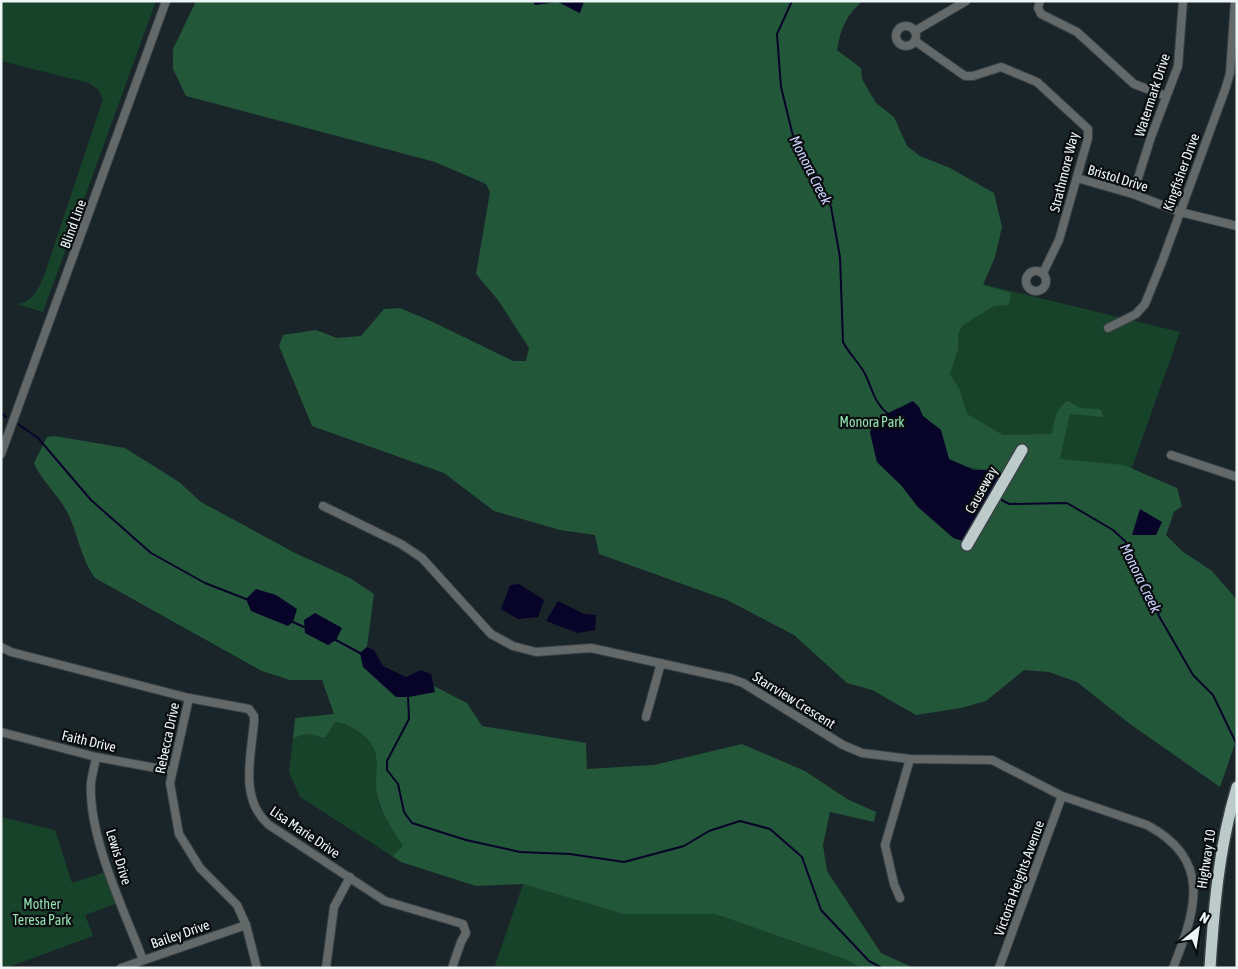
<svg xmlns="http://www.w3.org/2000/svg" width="1238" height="969" viewBox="0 0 1238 969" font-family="'Asap Condensed',sans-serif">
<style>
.green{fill:#18432b}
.forest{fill:#23573a;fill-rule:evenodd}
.water{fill:#080328}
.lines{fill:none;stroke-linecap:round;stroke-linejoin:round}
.stream{stroke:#080328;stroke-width:2}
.minor-casing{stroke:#384246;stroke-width:10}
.highway-casing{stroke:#384246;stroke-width:14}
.minor{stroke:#636968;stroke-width:8}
.highway{stroke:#bccbc9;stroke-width:11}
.labels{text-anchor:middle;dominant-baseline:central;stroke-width:4.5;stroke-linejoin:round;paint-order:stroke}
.street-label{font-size:14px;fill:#edf5f7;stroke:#090d0f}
.park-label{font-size:14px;fill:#90e0af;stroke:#090d0f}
.water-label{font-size:15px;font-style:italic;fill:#cccffc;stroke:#090d0f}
</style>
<rect width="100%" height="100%" fill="#1a2529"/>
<g class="green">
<path d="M1,1H156L43,312L17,304C34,302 39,287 45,273L103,99L98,89L89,83L1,61Z"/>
<polygon points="762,231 1180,332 1073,634"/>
<path d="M334,722C353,723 376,740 378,760C379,771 376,783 377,795C379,812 394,832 404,846L392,856L300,797L289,772L293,738L307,734L325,738Z"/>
<polygon points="1,817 55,830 72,883 106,872 118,903 85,915 93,936 6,968 1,968"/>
<polygon points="523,884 623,914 715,914 847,960 861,968 494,968"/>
</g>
<g class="forest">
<path d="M196,1H533L535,5L558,1L579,13L584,1H863C847,13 840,30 837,50L861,68L862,79L876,103L894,117L907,146L920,156L950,168L994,193L1002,227L995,257L983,285L1011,293L1009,305L994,306L963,325L958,334V349L950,374L959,388L967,414L1003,435L1052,434C1054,423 1056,406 1068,401L1080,408L1100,409L1104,417L1070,414L1060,459L1124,465L1177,488L1182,506L1174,512L1166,535L1182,551L1212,571L1237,600V738L1220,787L1130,724L1077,682L1049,672L1024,670L986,701L961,708L916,715L872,690L847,683L794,635L727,600L599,554L595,535L560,530L494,511L444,473L312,426L279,346L283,335L316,330L337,338L361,336L384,309L400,308L433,322L513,361H526L529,348L498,300L476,274L490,192L486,184L435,162L186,96L173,69V49ZM913,401L919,407L922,416L941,430L949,459C963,467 973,468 989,470C995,471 998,473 1005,471L966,542L953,538L918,507L901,485L877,462L870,432L887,413Z"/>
<path d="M55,436L125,448L179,482L201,502L295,553L350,578L374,594L367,647L360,653L396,697H408L435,692L432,685L467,703L482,726L586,743L587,769L654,765L742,744L805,771L847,799L876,812L874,822L830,812L823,845L827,871L881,953L914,968H861L847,960L715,914H623L523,884L476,886L401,862L392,856L403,846C393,831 383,816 378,799C371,773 388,751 359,732C350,726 345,723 335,722L325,738L307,734L293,738L295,718L334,714L322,680H290L262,671L95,578C80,556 79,537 68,514C60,496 42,482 34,463L47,437Z"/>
</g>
<g class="water">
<polygon points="533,1 584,1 580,13 558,2 535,5"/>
<polygon points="913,401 919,407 923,416 941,430 949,459 974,470 990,470 999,473 1006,471 966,542 954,538 918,507 901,485 877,462 870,432 876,420"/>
<polygon points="1140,509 1162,522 1156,535 1132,535"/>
<polygon points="519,584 544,600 538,617 518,619 501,609 510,585"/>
<polygon points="256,589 276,595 297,609 293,622 288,626 251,611 246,599"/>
<polygon points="558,601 584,614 596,615 595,630 578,633 546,621"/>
<polygon points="315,613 342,628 336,640 328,645 305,633 304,620"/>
<polygon points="367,647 374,650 383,666 406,677 421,670 431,674 435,692 408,697 396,697 363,667 360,653"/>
</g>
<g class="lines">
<g class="stream">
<path d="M792,1L777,34L781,87L793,136L831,207L840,257L843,342C849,354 859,362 865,374C873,390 874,403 888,414"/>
<polyline points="1,413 6,417"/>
<polyline points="18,424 38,438 91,500 151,553 205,583 246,599"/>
<polyline points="998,498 1009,504 1067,503 1113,530 1126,542 1159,616 1193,675 1213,695 1237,745"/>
<polyline points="293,622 304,627"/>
<polyline points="334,639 360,653"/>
<polyline points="408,697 409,719 387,761 387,770 398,784 404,812 412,823 466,840 520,852 570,854 624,862 684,846 709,831 740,821 770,829 802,857 821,910 869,961 882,968"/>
</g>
<defs>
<g id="minor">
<polyline points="1040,1 1038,8 1041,14 1077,32 1134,84 1166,96"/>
<circle cx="906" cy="36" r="10"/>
<polyline points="915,31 966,1"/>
<polyline points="915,41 965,76 973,76 1001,67 1037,82 1088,129 1088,138 1059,240 1043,273"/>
<polyline points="1077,178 1133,194 1180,212 1237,226"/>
<polyline points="1133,194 1151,137 1178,66 1183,1"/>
<circle cx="1036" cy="281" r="10"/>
<polyline points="1108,328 1136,314 1145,304 1162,262 1226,87 1230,73 1235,1"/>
<polyline points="1,454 166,1"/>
<polyline points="1171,455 1237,477"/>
<path d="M323,506L401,544L422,558L491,634L513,646L536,652L591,648L732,679L743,683L843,745L862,753L910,759L992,760L1062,796L1147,825C1213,860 1196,910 1173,968"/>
<path d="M1,647L11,652L189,698L249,709L254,716V722C251,757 239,799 269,825L385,901L463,924L466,933L461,942L452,968"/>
<polyline points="189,698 170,783 179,834 200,868 237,905 246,925 257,968"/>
<polyline points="646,717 661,663"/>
<polyline points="1,732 96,757 172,771"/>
<path d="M96,757C95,765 92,774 91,783C88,837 124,910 143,960"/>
<polyline points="900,898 894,884 885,845 910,759"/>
<polyline points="121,968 246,925"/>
<polyline points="326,968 334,907 350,877"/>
<polyline points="999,968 1062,796"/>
</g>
<g id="highway">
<polyline points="967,545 1022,450"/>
<path d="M1210,968C1214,906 1219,846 1237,787"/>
</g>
</defs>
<use href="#minor" class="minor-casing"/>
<use href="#highway" class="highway-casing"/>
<use href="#minor" class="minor"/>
<use href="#highway" class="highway"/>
</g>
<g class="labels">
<g class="street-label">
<text transform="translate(1152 95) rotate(-72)">Watermark Drive</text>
<text transform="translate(1064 172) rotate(-76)">Strathmore Way</text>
<text transform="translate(1181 172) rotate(-70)">Kingfisher Drive</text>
<text transform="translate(1118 178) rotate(17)">Bristol Drive</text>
<text transform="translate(73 224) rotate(-70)">Blind Line</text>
<text transform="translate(981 490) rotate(-61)">Causeway</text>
<text transform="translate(794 700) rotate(32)">Starrview Crescent</text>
<text transform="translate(167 738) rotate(-78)">Rebecca Drive</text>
<text transform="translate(89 741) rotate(13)">Faith Drive</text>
<text transform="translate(305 832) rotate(34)">Lisa Marie Drive</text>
<text transform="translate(119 857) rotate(73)">Lewis Drive</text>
<text transform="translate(1206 859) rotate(-81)">Highway 10</text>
<text transform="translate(1019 878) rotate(-70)">Victoria Heights Avenue</text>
<text transform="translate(180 934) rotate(-19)">Bailey Drive</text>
</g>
<g class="park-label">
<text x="872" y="422">Monora Park</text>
<text x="42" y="904">Mother<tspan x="42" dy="16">Teresa Park</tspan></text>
</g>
<g class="water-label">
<text transform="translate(811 170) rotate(63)">Monora Creek</text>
<text transform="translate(1141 578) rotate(64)">Monora Creek</text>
</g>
</g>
<rect width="1238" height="969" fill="none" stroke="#edf5f7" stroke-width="5"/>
<g transform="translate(1198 929) rotate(30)" stroke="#090d0f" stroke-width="4" paint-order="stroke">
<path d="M0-4L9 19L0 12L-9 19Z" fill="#edf5f7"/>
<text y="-8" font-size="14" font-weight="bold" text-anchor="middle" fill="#edf5f7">N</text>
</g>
</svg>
